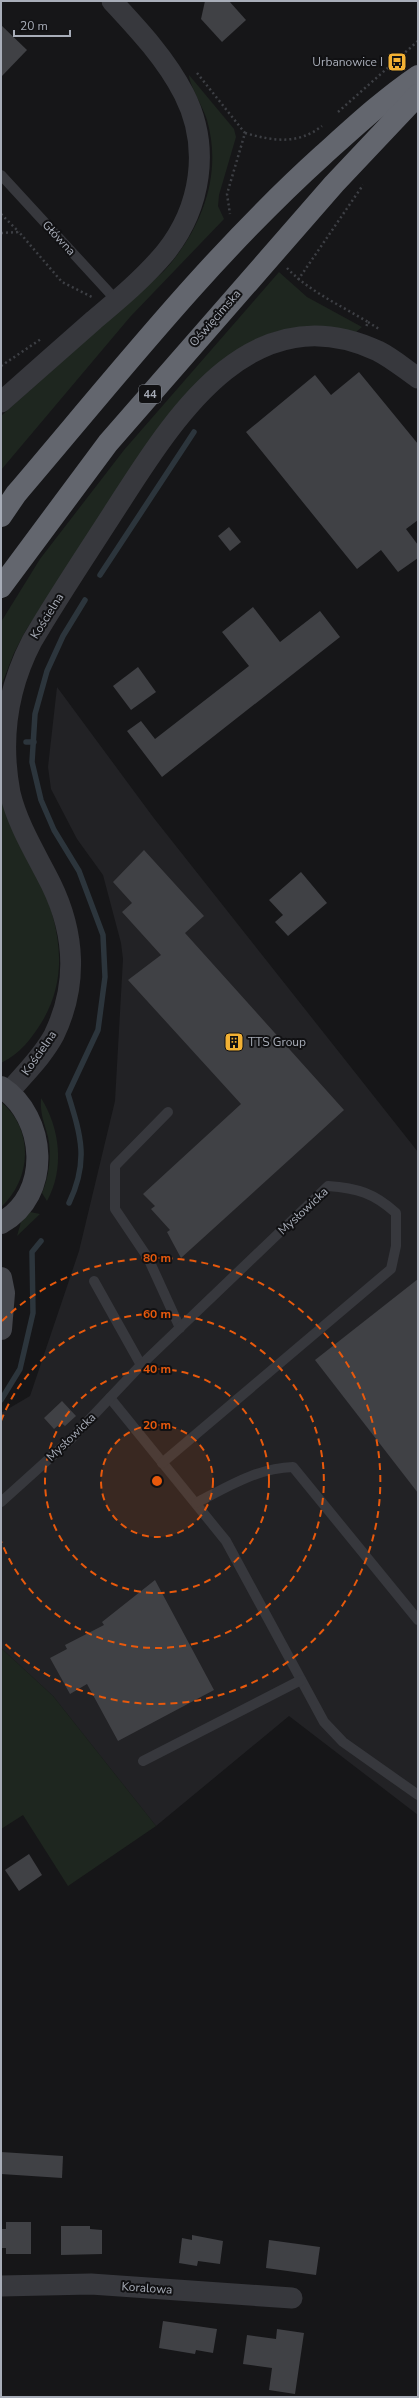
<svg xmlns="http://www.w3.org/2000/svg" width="419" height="2398" viewBox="0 0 419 2398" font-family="'Nunito Sans',sans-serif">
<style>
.built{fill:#222225}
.green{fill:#1e261f}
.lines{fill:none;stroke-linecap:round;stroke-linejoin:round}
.stream{stroke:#2c353c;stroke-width:5.5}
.building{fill:#404145}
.path{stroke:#3d3f44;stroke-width:2.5;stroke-dasharray:2 3;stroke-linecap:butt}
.lane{stroke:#37383d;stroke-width:10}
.street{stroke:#37383d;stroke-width:21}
.secondary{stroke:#45474d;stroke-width:22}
.highway{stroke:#63666e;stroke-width:22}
.ring{fill:none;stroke:#e8590c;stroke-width:2;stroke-dasharray:7 5}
.labels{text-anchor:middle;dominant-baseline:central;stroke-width:4;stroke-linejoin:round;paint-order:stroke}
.shield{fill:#111113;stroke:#7b7e86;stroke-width:1}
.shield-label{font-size:11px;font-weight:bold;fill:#a8adb8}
.poi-label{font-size:12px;fill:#a8adb8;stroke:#111113;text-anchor:end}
.street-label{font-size:12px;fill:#a8adb8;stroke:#111113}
.centre{fill:#e8590c;stroke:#111113;stroke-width:2}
.ring-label{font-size:12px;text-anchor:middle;font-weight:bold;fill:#e8590c;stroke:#111113;stroke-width:4;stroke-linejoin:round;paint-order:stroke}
</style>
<rect width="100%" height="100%" fill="#161618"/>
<polygon class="built" points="57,687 153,817 418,1152 418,1815 289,1716 156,1826 53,1696 1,1648 1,1413 30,1396 79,1251 115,1101 123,959 121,943 103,875 77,839 51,789 48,767"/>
<g class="green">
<path d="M189,75L234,129L236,137L219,195L218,206L224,219L130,317L1,470V416L164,271C201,230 223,176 207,120C204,109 189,84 189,75Z"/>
<path d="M279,272L307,297L362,327L356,332C272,314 229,347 175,407L26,630L14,653L1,686V622L40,559L124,450Z"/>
<path d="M1,799C33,867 86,945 43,1020C32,1038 20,1054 1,1063Z"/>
<path d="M41,1098C60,1128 65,1169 47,1201L42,1193C49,1177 52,1155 48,1137C44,1121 40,1115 41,1098Z"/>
<path d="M1,1102C34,1129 32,1179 1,1207Z"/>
<polygon points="30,1212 40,1214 17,1236 21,1222"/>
<polygon points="1,1648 53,1696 156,1826 68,1886 23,1815 1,1829"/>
</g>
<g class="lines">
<g class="stream">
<polyline points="100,575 194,432"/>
<polyline points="26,742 34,742"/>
<path d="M69,1203C89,1161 81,1136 68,1094L98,1030L105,977L103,935L79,871L54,830L41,800L32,762L35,714L47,671L63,636L85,600"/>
<polyline points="1,1400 20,1369 33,1313 32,1252 41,1241"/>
</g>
</g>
<g class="building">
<polygon points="205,1 229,1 246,20 222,42 201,19"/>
<polygon points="1,25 27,50 1,77"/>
<polygon points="359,372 418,444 418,520 406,529 418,545 418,558 398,572 381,550 357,569 246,432 315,375 331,395"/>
<polygon points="229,527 241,542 230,551 218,536"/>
<polygon points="253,607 280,642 320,611 340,637 162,777 127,731 141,721 155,739 249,666 222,632"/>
<polygon points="138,667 156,692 131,710 113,686"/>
<polygon points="144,850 204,916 185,933 344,1110 181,1258 167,1232 170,1230 151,1209 155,1206 143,1194 241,1104 128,980 161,955 122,912 132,903 113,882"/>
<polygon points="301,872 327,903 288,936 275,922 283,915 269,900"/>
<polygon points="418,1279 418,1493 315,1360"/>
<polygon points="62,1401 76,1416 65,1426 61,1423 54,1429 44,1418"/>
<polygon points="155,1580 214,1690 118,1741 87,1684 70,1694 50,1658 67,1649 65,1645 104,1625 102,1622"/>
<polygon points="29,1854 42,1875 19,1891 5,1870"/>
<polygon points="1,2152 63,2156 62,2178 1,2174"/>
<polygon points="6,2222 31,2222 31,2254 6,2254 6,2248 1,2248 1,2229 6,2229"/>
<polygon points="61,2226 90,2226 90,2229 102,2230 102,2254 61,2255"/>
<polygon points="192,2235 223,2241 220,2264 198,2261 197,2266 179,2263 182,2238 192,2240"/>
<polygon points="269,2240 320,2247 316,2275 266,2268"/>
<polygon points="163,2321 217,2329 213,2353 196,2350 195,2354 159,2348"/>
<polygon points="277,2329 304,2333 295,2394 269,2390 272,2368 243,2364 247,2335 276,2339"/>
</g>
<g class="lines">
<g class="path">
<polyline points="197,73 245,133 227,194 230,214"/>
<polyline points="338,112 418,41"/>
<path d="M245,133C273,141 298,145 322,126"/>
<polyline points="1,214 19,232"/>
<polyline points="1,233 19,232 62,282 92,297"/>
<path d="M287,268C310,292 340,305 368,322L366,327"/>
<polyline points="298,280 363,185"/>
<polyline points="368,322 379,329"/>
<polyline points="1,366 41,339"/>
</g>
<g class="lane">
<polyline points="1,175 117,301"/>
<polyline points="168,1112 115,1166 115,1209 148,1258 180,1328"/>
<polyline points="94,1281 141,1365"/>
<polyline points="110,1398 226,1541 324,1722 343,1742 418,1795"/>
<path d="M1,1502L71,1439L141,1365L328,1186C357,1188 374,1193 396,1213V1246L391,1269L162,1463"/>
<path d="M196,1503C227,1487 257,1468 293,1467L418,1620"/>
<polyline points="143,1761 301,1680"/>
</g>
<g class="street">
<path d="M1,402C32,375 63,347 94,320C119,299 144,278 165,253C201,208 211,147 184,94C166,59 139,30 112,1"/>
<path d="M9,1092C24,1074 43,1056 54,1035C78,985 75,933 51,884C36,854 18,826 10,793C0,740 7,689 32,641C60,593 92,546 122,499C179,410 255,294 378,351C392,358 405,369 418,378"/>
<polyline points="1,2286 91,2284 292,2298"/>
</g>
<g class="secondary">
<path d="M1,1087C47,1117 52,1195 1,1223"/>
<polyline points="1,1278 4,1293 1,1329"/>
</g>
<g class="highway">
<path d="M1,516L16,494C115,378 209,258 323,155C353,128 384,99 418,76"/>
<polyline points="1,587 108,443 334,184 418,95"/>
</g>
</g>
<circle cx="157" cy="1481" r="56" fill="#e8590c" fill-opacity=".12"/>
<g class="ring">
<circle cx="157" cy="1481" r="56"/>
<circle cx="157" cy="1481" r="112"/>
<path d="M1 1421A167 167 0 1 1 1 1541"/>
<path d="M2 1321A223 223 0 1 1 2 1641"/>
</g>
<defs>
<symbol id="bus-square" viewBox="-11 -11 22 22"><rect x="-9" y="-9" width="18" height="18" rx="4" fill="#f2b134" stroke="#111113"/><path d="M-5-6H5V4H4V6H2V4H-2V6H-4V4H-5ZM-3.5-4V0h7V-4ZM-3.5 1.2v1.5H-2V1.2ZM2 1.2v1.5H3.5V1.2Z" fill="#111"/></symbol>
<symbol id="building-square" viewBox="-11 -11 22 22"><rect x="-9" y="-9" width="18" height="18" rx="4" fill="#f2b134" stroke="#111113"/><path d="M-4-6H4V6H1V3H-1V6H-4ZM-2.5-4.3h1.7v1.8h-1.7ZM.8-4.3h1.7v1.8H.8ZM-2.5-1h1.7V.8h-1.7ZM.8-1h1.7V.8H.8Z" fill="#111"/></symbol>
</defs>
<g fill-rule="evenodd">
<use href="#bus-square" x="386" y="51" width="22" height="22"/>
<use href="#building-square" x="223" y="1031" width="22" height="22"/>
</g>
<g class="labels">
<rect class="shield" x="139" y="385" width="22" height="18" rx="3"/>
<g class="shield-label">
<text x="150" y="394">44</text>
</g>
<g class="poi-label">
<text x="383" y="62">Urbanowice I</text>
<text x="248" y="1042" text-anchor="start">TTS Group</text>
</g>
<g class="street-label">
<text transform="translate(59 238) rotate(47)">Główna</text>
<text transform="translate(215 318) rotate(-49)">Oświęcimska</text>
<text transform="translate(47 616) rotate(-58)">Kościelna</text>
<text transform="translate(39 1053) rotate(-55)">Kościelna</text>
<text transform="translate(303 1211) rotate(-43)">Mysłowicka</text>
<text transform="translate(71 1437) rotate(-44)">Mysłowicka</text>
<text transform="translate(147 2288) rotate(4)">Koralowa</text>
</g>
</g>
<circle cx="157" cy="1481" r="6" class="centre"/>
<g class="ring-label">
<text x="157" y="1262">80 m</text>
<text x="157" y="1318">60 m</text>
<text x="157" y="1373">40 m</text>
<text x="157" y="1429">20 m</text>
</g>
<rect width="419" height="2398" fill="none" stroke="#a8adb8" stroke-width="4"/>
<path d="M14 30v6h56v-6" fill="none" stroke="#a8adb8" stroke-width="2"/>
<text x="20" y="30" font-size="12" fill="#a8adb8" stroke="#111113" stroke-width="3" paint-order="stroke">20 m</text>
</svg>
